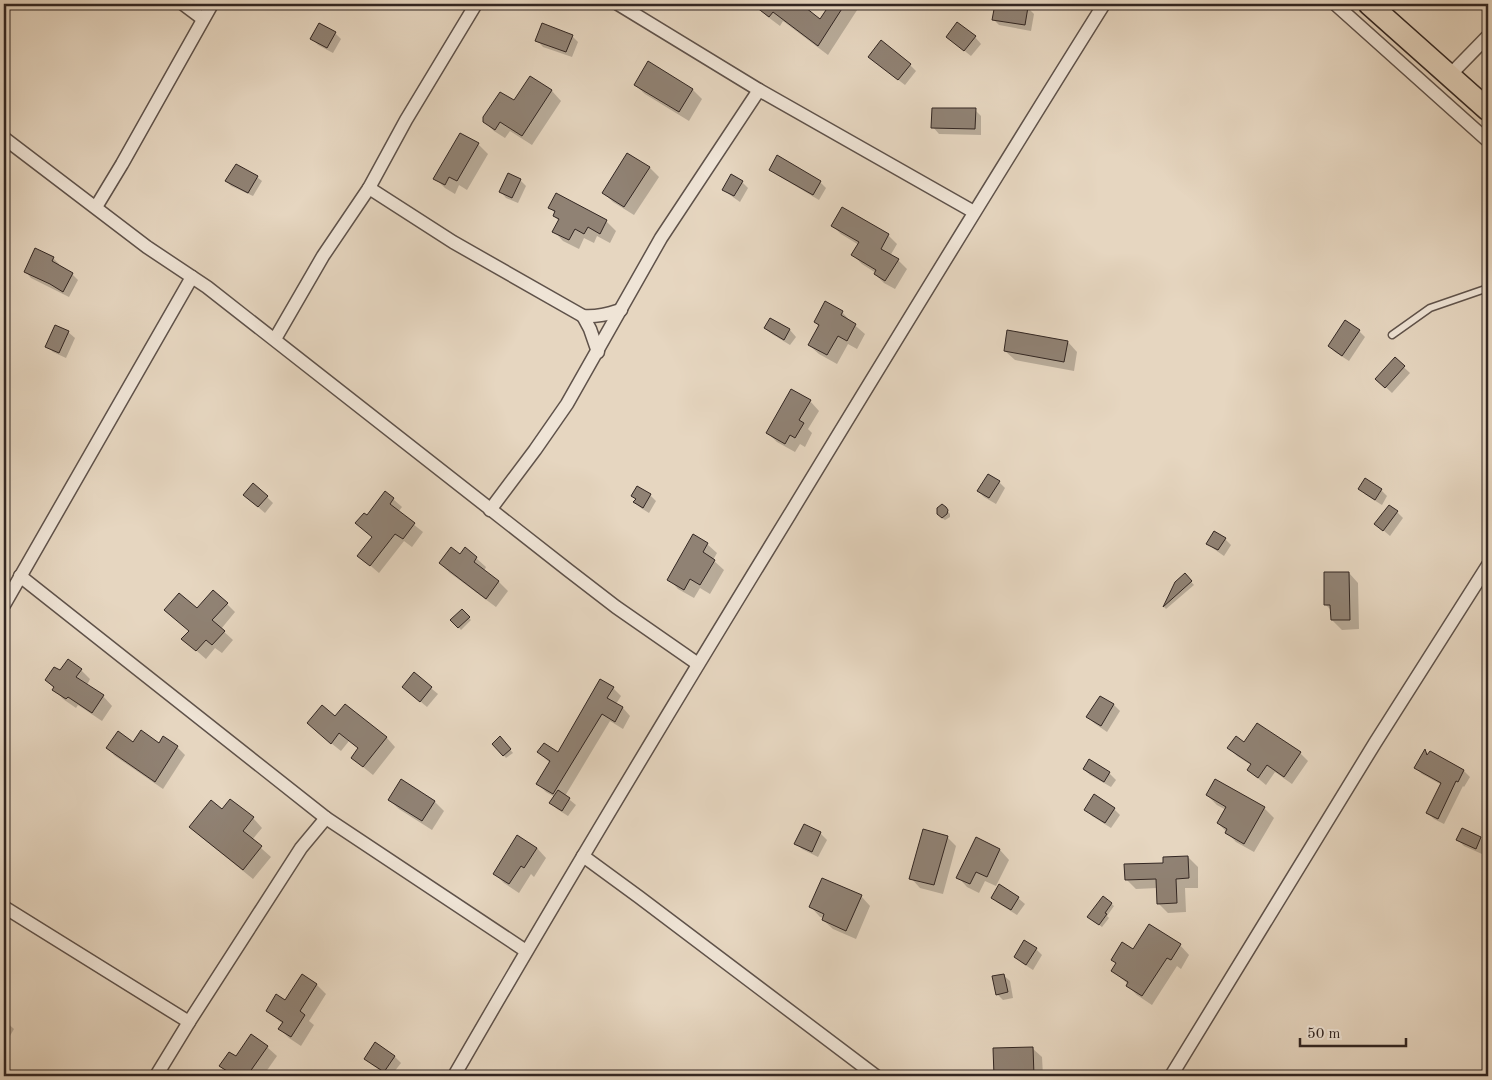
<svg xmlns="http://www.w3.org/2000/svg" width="1492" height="1080" viewBox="0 0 1492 1080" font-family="'Old Standard TT',serif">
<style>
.shadow{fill:#0003}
.building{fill:#908274;stroke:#322622}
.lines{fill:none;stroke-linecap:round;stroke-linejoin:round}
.service-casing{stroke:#5f524a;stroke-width:9}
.minor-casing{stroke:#5f524a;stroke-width:15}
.trunk-casing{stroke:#322622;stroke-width:24}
.service{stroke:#efe4d6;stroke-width:6}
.minor{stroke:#efe4d6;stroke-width:12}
.trunk{stroke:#e6d6c0;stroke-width:21}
</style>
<rect width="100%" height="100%" fill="#e6d6c0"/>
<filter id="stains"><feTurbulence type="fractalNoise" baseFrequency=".004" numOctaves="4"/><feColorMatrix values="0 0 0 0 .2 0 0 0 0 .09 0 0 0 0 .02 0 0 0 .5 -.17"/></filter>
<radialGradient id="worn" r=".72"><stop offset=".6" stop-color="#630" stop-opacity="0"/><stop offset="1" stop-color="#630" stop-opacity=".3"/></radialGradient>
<g class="shadow">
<polygon points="762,4 799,4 820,20 831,4 844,4 842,7 844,8 847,4 861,4 828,55 783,21 780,26 768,17 759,8"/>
<polygon points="996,4 1028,8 1034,14 1031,31 999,25 993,19"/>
<polygon points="335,33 341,39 333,53 318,45 312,39"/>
<polygon points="572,36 578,42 572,57 543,47 537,40"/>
<polygon points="947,37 975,37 981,44 971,56"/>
<polygon points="648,63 693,90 702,99 689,121 645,94 635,85"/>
<polygon points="876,63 910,65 916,71 905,85"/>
<polygon points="530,77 552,91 561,101 532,145 510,131 505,138 494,131 484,121 514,102"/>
<polygon points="975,110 981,116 981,135 939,134 933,127"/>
<polygon points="478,144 488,154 467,190 459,185 455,194 445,188 435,178"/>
<polygon points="628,155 650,168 659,177 634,215 613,202 604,193"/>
<polygon points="771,169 820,182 826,188 819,200 777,175"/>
<polygon points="257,177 262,181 253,196 231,186 226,181"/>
<polygon points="520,180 526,186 518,203 506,198 500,191"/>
<polygon points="742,182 748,188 740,202 730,195 724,189"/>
<polygon points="550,208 606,221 616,231 610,243 597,236 594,243 584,238 579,249 563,241 554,231 559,221 554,216 555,213"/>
<polygon points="832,225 888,235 897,244 890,256 898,260 907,269 895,289 884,283 875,274 876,273 862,264 853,255 859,245 841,234"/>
<polygon points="53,258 59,264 59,265 72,274 78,280 69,297 31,278 25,271"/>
<polygon points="842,312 851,322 865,334 857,349 848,344 837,364 819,354 809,345 819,326 815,322"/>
<polygon points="771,319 790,330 796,337 790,345 772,334 765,328"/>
<polygon points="1359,331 1365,337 1349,361 1335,352 1329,346"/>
<polygon points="68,332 75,338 66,358 53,352 47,346"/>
<polygon points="1068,342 1077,352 1074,371 1015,360 1005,351"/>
<polygon points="1395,359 1410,373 1392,393 1377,379"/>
<polygon points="810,401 819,411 808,429 812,433 805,447 800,444 795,452 777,442 767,432"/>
<polygon points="999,482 1005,488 996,504 984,497 978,491"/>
<polygon points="1360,489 1381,490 1387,496 1382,505 1366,495"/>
<polygon points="632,495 650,495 656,501 649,513 641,508 635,502 636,500"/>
<polygon points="267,497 273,503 265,513 251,501"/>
<polygon points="393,499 402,507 398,512 423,532 412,547 404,541 379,573 359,556 373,538 367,517"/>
<polygon points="945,508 950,514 950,517 945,520 942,518"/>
<polygon points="1397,512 1403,518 1390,536 1376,524"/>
<polygon points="1225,539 1231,545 1224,556 1214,549 1208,543"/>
<polygon points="707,544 717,553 713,560 724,570 710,594 700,588 694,598 678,589 669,579"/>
<polygon points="460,556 476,558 486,567 484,571 499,582 508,591 496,607 450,573 440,563"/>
<polygon points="1349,573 1358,583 1359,629 1342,630 1332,620 1332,611 1325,604"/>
<polygon points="1185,575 1194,585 1166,609 1164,607 1176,583"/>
<polygon points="227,604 235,612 221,629 233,640 222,653 215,648 206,659 183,639 190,631 166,610 198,610"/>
<polygon points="462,611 471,620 461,630 452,620"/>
<polygon points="81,670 90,679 87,685 103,696 112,706 102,721 78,705 76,708 63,699 47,680"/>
<polygon points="414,674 438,694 427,707 403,687"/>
<polygon points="613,688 621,696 616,704 623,708 630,716 623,729 610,721 565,796 576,805 568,816 557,809 551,803 555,797 546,792 538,784 550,763 538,752 558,754"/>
<polygon points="1100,697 1114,705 1120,711 1107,732 1094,723 1088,717"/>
<polygon points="346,706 387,738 395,747 373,775 352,758 359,749 349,741 341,751 317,732 336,718"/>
<polygon points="503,741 513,753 506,758 494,744"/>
<polygon points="134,743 159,744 177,747 185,755 163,789 115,756 107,748"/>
<polygon points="1245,743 1300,753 1308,761 1292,784 1275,772 1266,785 1248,770 1251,765 1237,756 1229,748"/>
<polygon points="1425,752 1429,755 1430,752 1464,771 1470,777 1464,787 1463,786 1444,824 1434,819 1428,813 1442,785 1422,774 1416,768"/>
<polygon points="1089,761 1109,773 1116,780 1111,787 1090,775 1084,769"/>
<polygon points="401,781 435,802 444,811 432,830 399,809 389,800"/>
<polygon points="1207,795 1264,808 1274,818 1254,852 1236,842 1218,823 1226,810 1217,805"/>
<polygon points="1114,809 1120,815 1111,828 1092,816 1086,810"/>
<polygon points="222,811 253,818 262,828 252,840 271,857 253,879 201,837 191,827"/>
<polygon points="804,826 821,834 827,840 818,857 802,849 796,843"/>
<polygon points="947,837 956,846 943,894 920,888 911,878"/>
<polygon points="1480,838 1487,844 1482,854 1464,846 1458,840"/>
<polygon points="977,839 1000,850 1009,860 996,886 985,881 979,893 967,887 958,877"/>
<polygon points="537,848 546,858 534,877 531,874 519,893 504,883 495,874"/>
<polygon points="1188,857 1198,867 1198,888 1185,888 1186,912 1168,913 1158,903 1157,888 1136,889 1126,879 1165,864"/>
<polygon points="1000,886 1018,898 1025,904 1017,915 998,903 992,897"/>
<polygon points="861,896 870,906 856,939 833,929 823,920 824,918 820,917 811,907"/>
<polygon points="1103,897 1114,906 1107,916 1109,918 1102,927 1092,920"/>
<polygon points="1180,945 1189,955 1181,969 1177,966 1152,1005 1137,995 1127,985 1128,984 1113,971 1117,964 1113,960 1134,950"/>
<polygon points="1036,949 1042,955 1033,970 1022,963 1016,957"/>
<polygon points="1003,975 1010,981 1013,998 1003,1000 997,994"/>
<polygon points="302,976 317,985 326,994 309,1021 314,1025 301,1046 289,1038 280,1029 283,1024 267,1011 286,1002"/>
<polygon points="4,1020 14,1029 7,1041 4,1039"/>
<polygon points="376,1044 395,1057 401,1063 391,1076 389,1076 372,1065 365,1058"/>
<polygon points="267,1047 277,1056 263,1076 232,1076 221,1065"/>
<polygon points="1032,1048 1042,1057 1043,1076 995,1076 994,1049"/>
</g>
<g class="building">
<polygon points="752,4 801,4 820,19 830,4 845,4 818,46 773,12 769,17"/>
<polygon points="995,4 1011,4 1028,7 1025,25 992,20"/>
<polygon points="957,22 976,36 964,51 946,37"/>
<polygon points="319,23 336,32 327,48 310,39"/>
<polygon points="542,23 573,35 566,52 535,41"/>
<polygon points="881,40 911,64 898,80 868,57"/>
<polygon points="648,61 693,89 679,112 634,85"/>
<polygon points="530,76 552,90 522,136 500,122 495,130 483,122 483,117 500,92 514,100"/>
<polygon points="932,108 976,108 975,129 931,128"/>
<polygon points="460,133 479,143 457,181 449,177 445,185 433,179"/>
<polygon points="627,153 650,167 624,207 602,193"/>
<polygon points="777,155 821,181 813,195 769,170"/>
<polygon points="236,164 258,176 248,193 225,181"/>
<polygon points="508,173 521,179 512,198 499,192"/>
<polygon points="731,174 743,181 734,196 722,190"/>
<polygon points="556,193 607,220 600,234 588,227 584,234 575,229 569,240 552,232 559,219 553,216 555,211 548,208"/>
<polygon points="842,207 889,234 881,249 899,259 885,281 874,274 876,270 851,255 859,242 831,226"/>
<polygon points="35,248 54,257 52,261 73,273 63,292 50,284 24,272"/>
<polygon points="825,301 843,311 841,315 856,324 847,341 838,336 827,355 808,345 819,325 814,322"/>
<polygon points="770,318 790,329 784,340 764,328"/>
<polygon points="1345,320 1360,330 1342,356 1328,346"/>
<polygon points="55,325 69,331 59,353 45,347"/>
<polygon points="1007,330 1068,341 1064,362 1004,351"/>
<polygon points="1395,357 1405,366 1385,388 1375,379"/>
<polygon points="791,389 811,400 799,420 804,423 795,438 790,435 785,444 766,433"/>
<polygon points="988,474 1000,481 989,498 977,491"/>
<polygon points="1365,478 1382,489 1375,500 1358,489"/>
<polygon points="253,483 268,496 258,507 243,495"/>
<polygon points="637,486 651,494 643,508 633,502 636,499 631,496"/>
<polygon points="385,491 394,498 390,504 415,523 403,539 395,534 370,566 357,556 372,537 355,523 364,513 367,515"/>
<polygon points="942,504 946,507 948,510 947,514 942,518 937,514 937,508"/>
<polygon points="1389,505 1398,511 1383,531 1374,524"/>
<polygon points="1214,531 1226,538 1218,550 1206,544"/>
<polygon points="693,534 708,543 703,552 715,560 700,585 690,579 684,590 667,580"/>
<polygon points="451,547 460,554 465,547 477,557 474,562 499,581 486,599 439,563"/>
<polygon points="1324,572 1349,572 1350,620 1331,620 1330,605 1324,605"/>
<polygon points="1185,573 1192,581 1163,607 1175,582"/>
<polygon points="213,590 228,603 212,620 225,631 212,645 206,640 196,651 181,639 189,631 164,610 179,593 197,608"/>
<polygon points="462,609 470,617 458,628 450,620"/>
<polygon points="68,659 82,669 76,677 104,695 92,713 68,697 66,699 52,690 54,687 45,680 54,667 60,670"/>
<polygon points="414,672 432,687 420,702 402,687"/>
<polygon points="600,679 614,687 607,698 623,707 615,722 602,714 553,794 536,784 550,761 537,752 544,743 558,752"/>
<polygon points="1100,696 1114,704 1101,726 1086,717"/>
<polygon points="345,704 387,737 363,767 351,758 358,748 339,733 331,744 307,723 322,705 335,716"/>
<polygon points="1257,723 1301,752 1284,777 1267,765 1258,778 1247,770 1251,764 1227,748 1236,736 1244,742"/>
<polygon points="141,730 159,743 163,736 178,746 155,782 106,748 118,731 133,742"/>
<polygon points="500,736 511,749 503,756 492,744"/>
<polygon points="1425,749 1427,755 1430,751 1464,770 1458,782 1456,781 1438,819 1426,813 1441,783 1414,768"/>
<polygon points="1089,759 1110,772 1104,782 1083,769"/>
<polygon points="401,779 435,801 422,821 388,800"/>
<polygon points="1215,779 1265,807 1244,844 1225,833 1227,829 1217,823 1226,807 1206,795"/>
<polygon points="558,790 570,798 562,811 549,803"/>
<polygon points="1094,794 1115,808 1105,823 1084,810"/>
<polygon points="230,799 254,817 243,831 262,846 243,870 189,827 211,800 222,809"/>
<polygon points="804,824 821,832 812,852 794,844"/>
<polygon points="1462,828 1481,837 1476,849 1456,840"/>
<polygon points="923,829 948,836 934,885 909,879"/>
<polygon points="517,835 537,848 524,868 521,866 509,884 493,874"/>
<polygon points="976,837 1000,849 987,877 976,872 970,884 956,878"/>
<polygon points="1188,856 1189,878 1176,879 1177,903 1157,904 1156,879 1125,880 1124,864 1163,863 1163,857"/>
<polygon points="822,878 862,895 846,931 822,920 824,914 809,907"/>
<polygon points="999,884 1019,897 1011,910 991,898"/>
<polygon points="1103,896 1112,903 1105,913 1107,914 1099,925 1087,917"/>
<polygon points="1149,924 1181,944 1171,960 1167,958 1142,996 1126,986 1128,982 1111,971 1116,963 1111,960 1122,942 1133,949"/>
<polygon points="1024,940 1037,948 1026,965 1014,957"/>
<polygon points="302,974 317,984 300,1011 305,1015 291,1037 278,1029 283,1022 266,1011 276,994 285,1000"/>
<polygon points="1004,974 1008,992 996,995 992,976"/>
<polygon points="251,1034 268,1046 247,1076 235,1076 219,1066 229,1052 236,1056"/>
<polygon points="375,1042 395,1056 384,1072 364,1059"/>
<polygon points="1033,1047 1034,1076 994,1076 993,1048"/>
</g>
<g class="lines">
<defs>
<polyline id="service" points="1392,335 1430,308 1488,288"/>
<g id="minor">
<polyline points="183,4 203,19"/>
<polyline points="618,4 759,90 974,212"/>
<polyline points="1335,4 1488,141"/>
<polyline points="1449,76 1488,36"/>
<polyline points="4,138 147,247 207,287 568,570 616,607 698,664"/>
<path d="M369,188L453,242L583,316C597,317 608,314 621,310"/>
<polyline points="96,207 122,164 212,4"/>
<polyline points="583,316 590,329 598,352"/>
<polyline points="275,339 323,256 369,188 406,120 476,4"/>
<polyline points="490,510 535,450 567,404 661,238 759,90"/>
<polyline points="20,576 326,818 526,951"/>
<polyline points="4,605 192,277"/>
<polyline points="583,856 639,897 876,1076"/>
<polyline points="4,907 189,1022"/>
<polyline points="156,1076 189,1022 301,848 326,818"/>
<path d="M454,1076C563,887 676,700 790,514C894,343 998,173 1104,4"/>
<polyline points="1171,1076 1375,743 1488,565"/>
</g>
<polyline id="trunk" points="1369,4 1488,110"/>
</defs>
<use href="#service" class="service-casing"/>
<use href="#minor" class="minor-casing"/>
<use href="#trunk" class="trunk-casing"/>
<use href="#service" class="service"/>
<use href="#minor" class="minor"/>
<use href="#trunk" class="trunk"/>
</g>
<rect width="1492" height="1080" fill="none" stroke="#e6d6c0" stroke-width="20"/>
<rect x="5" y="5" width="1482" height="1070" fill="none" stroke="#322622" stroke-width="2.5"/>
<rect x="10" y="10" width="1472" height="1060" fill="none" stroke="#322622"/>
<path d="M1300 1038v8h106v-8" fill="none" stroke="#322622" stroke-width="2.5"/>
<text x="1307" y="1038" font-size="15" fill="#322622" stroke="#efe4d6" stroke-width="4" paint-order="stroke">50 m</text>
<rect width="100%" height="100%" filter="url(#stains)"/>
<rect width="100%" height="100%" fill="url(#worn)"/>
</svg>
